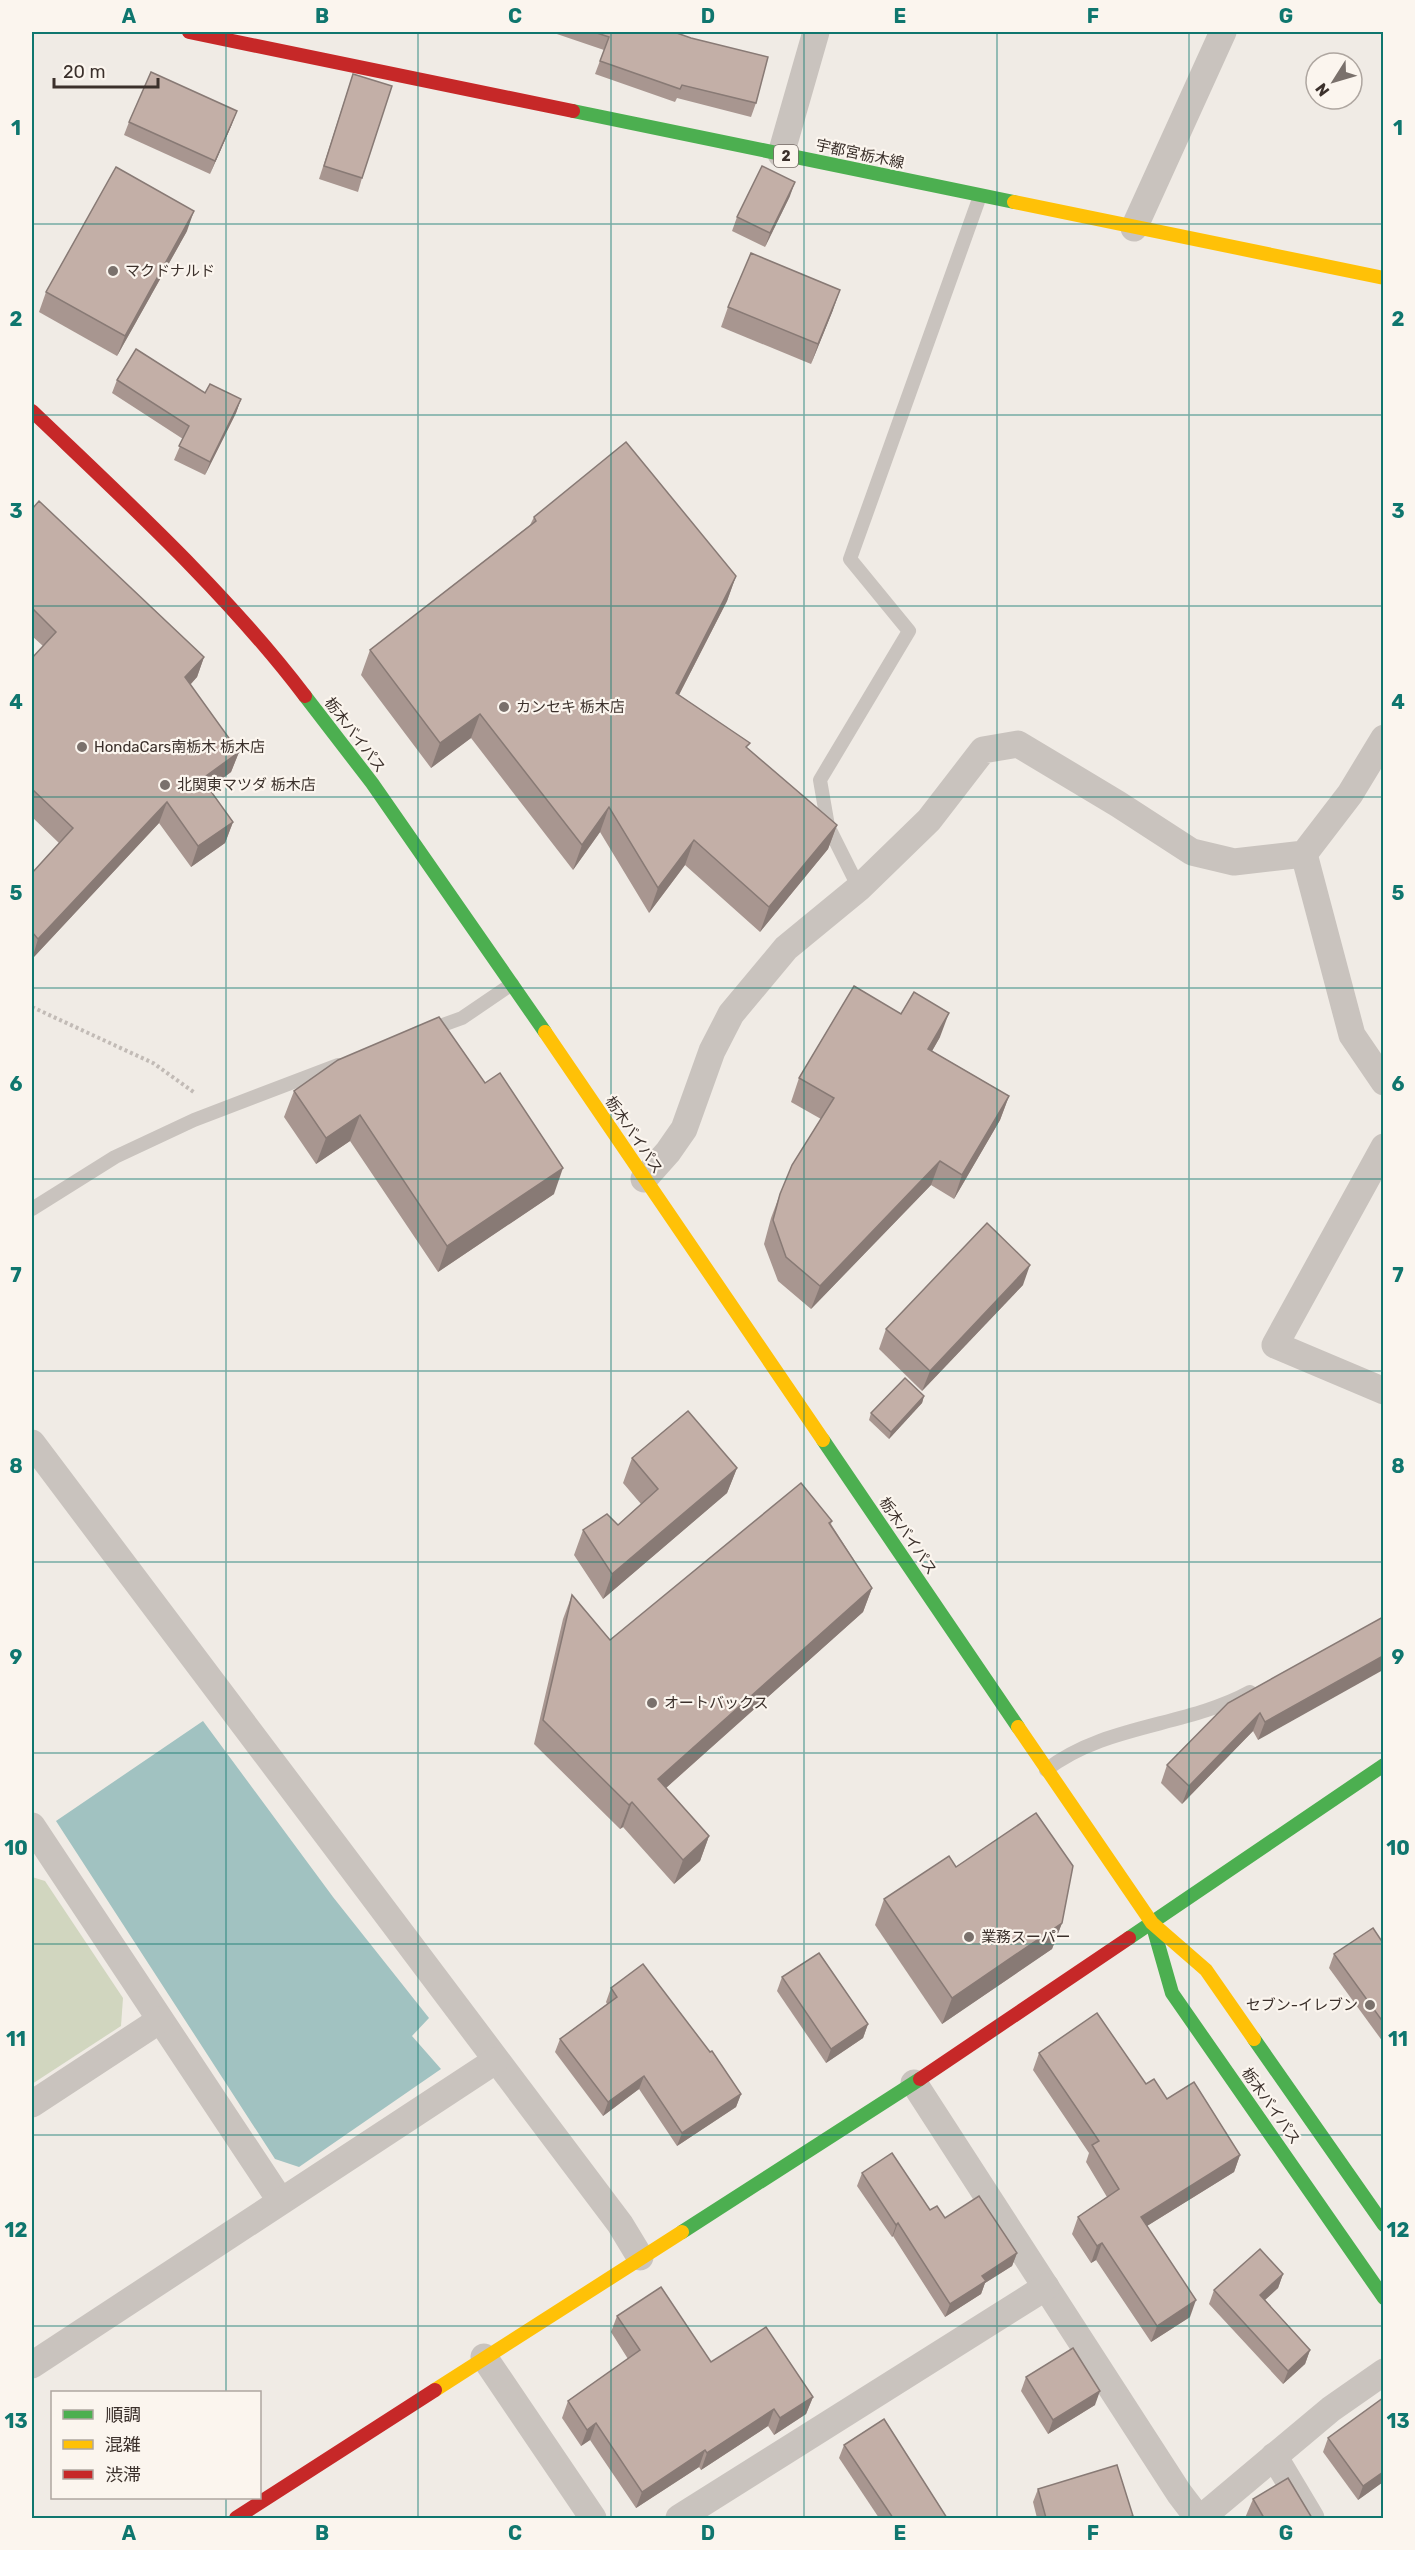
<svg xmlns="http://www.w3.org/2000/svg" width="1415" height="2550" viewBox="0 0 1415 2550" font-family="Rubik,'Noto Sans JP',sans-serif">
<style>
.green{fill:#d1d6bf}
.water{fill:#a1c2c1}
.lines{fill:none;stroke-linecap:round;stroke-linejoin:round}
.path{stroke:#c2bbb6;stroke-width:4;stroke-dasharray:3 3;stroke-linecap:butt}
.lane{stroke:#c9c3be;stroke-width:14}
.street{stroke:#c9c3be;stroke-width:27}
.fast{stroke:#4caf50;stroke-width:14}
.slow{stroke:#ffc107;stroke-width:14}
.jam{stroke:#c62828;stroke-width:14}
.wall{fill:#a89690}
.shaded-wall{fill:#887a75}
.building{fill:#c3afa7;stroke:#887a75;stroke-width:1.5}
.grid{fill:none;stroke:#0f766e;stroke-width:1.5;stroke-opacity:0.55}
.poi-dot{fill:#7a716c;stroke:#fbf5ee;stroke-width:2}
.labels{text-anchor:middle;dominant-baseline:central;stroke-width:4.5;stroke-linejoin:round;paint-order:stroke}
.shield{fill:#fbf5ee;stroke:#756b66;stroke-width:1.5}
.shield-label{font-size:14px;font-weight:bold;fill:#3b302b}
.street-label{font-size:15px;fill:#3b302b;stroke:#fbf5ee}
.poi-label{font-size:15px;fill:#3b302b;stroke:#fbf5ee;text-anchor:start}
.neatline{fill:none;stroke:#0f766e;stroke-width:2}
.grid-label{font-size:20px;text-anchor:middle;font-weight:bold;fill:#0f766e}
</style>
<rect width="100%" height="100%" fill="#f0ebe5"/>
<polygon class="green" points="32,1877 45,1881 123,1998 121,2026 32,2084"/>
<polygon class="water" points="203,1721 333,1897 429,2018 412,2036 441,2069 299,2167 275,2159 56,1821"/>
<g class="lines">
<polyline class="path" points="32,1007 153,1063 195,1093"/>
<g class="lane">
<polyline points="859,888 828,826 820,780 909,631 850,559 980,196"/>
<polyline points="429,1030 462,1018 512,984"/>
<polyline points="32,1209 115,1157 194,1120 338,1065"/>
<path d="M1046,1770C1105,1724 1186,1727 1250,1692"/>
</g>
<g class="street">
<polyline points="781,154 816,32"/>
<polyline points="1134,228 1223,32"/>
<polyline points="1304,854 1352,1035 1384,1082"/>
<polyline points="1384,1147 1275,1345 1384,1391"/>
<polyline points="644,1179 668,1152 684,1129 712,1051 731,1014 786,948 859,888 929,820 983,750 1018,744 1118,804 1192,852 1234,862 1304,854 1350,794 1384,738"/>
<polyline points="32,1443 620,2224 640,2257"/>
<polyline points="32,1826 280,2200"/>
<polyline points="914,2083 1179,2493 1198,2518"/>
<polyline points="32,2104 160,2020"/>
<polyline points="484,2357 593,2518"/>
<polyline points="32,2365 495,2061"/>
<polyline points="1274,2456 1311,2518"/>
<polyline points="679,2518 1046,2287"/>
<polyline points="1201,2518 1331,2409 1384,2372"/>
</g>
<g class="fast">
<polyline points="573,111 1014,202"/>
<polyline points="305,696 372,783 545,1032"/>
<polyline points="823,1440 1018,1727"/>
<polyline points="1152,1923 1172,1993 1384,2298"/>
<polyline points="1129,1938 1384,1765"/>
<polyline points="1254,2039 1384,2225"/>
<polyline points="682,2232 920,2079"/>
</g>
<g class="slow">
<polyline points="1014,202 1384,278"/>
<polyline points="545,1032 823,1440"/>
<polyline points="1018,1727 1152,1923 1206,1970 1254,2039"/>
<polyline points="435,2390 682,2232"/>
</g>
<g class="jam">
<polyline points="189,32 573,111"/>
<path d="M32,411C127,502 225,591 305,696"/>
<polyline points="920,2079 1129,1938"/>
<polyline points="236,2518 435,2390"/>
</g>
</g>
<g class="wall">
<polygon points="551,32 674,32 756,103 751,117 677,98 675,102 595,74 604,50"/>
<polygon points="353,74 362,178 358,192 319,179"/>
<polygon points="129,122 232,124 210,174 124,135"/>
<polygon points="790,196 765,247 732,231 737,217"/>
<polygon points="187,231 117,356 39,312 46,292"/>
<polygon points="728,307 833,310 811,364 721,327"/>
<polygon points="117,380 241,399 236,413 205,475 174,460 183,439 112,393"/>
<polygon points="32,509 204,657 197,677 190,685 239,752 231,772 209,789 233,822 225,843 191,867 159,823 32,959 32,873 59,843 32,817 32,658 43,646 32,636"/>
<polygon points="534,517 736,576 727,601 679,695 747,749 837,825 828,849 760,932 685,865 649,913 600,832 573,870 471,738 431,768 361,675 370,650 530,525"/>
<polygon points="940,1037 932,1051 1009,1096 1000,1120 954,1199 931,1185 811,1309 778,1281 764,1244 771,1218 780,1194 821,1119 791,1102 799,1078"/>
<polygon points="338,1060 554,1194 438,1272 350,1141 316,1164 284,1117 294,1091"/>
<polygon points="1023,1285 922,1391 879,1349 886,1329"/>
<polygon points="924,1396 922,1403 889,1439 869,1420 871,1413"/>
<polygon points="632,1458 737,1468 727,1493 603,1599 574,1555 583,1530 618,1525 641,1504 623,1483"/>
<polygon points="832,1521 831,1524 872,1588 863,1612 666,1788 709,1836 700,1861 674,1884 623,1827 620,1829 534,1744 563,1619 572,1595 610,1640"/>
<polygon points="1383,1617 1258,1740 1253,1731 1182,1804 1161,1783 1167,1765"/>
<polygon points="956,1867 1062,1923 1052,1949 942,2024 875,1925 884,1899"/>
<polygon points="1383,1943 1383,2042 1329,1968 1334,1954"/>
<polygon points="782,1977 868,2024 863,2038 826,2063 777,1991"/>
<polygon points="611,1988 741,2094 736,2107 677,2146 639,2089 603,2116 555,2052 560,2039 607,2004 606,2002"/>
<polygon points="1039,2053 1146,2084 1240,2155 1234,2172 1147,2226 1190,2317 1151,2342 1096,2260 1091,2263 1072,2234 1078,2217 1107,2197 1086,2162 1089,2153 1033,2070"/>
<polygon points="862,2173 945,2218 1017,2253 1012,2266 985,2283 981,2294 945,2317 893,2236 892,2237 857,2186"/>
<polygon points="1283,2274 1278,2288 1265,2300 1310,2350 1305,2364 1283,2384 1209,2304 1214,2290"/>
<polygon points="617,2316 711,2362 813,2397 806,2414 774,2435 768,2426 701,2470 699,2467 636,2508 590,2440 581,2446 562,2418 568,2401 628,2359 611,2332"/>
<polygon points="1026,2377 1095,2405 1048,2434 1021,2391"/>
<polygon points="1383,2398 1383,2482 1358,2500 1323,2452 1328,2438"/>
<polygon points="844,2445 947,2518 879,2518 839,2458"/>
<polygon points="1038,2489 1132,2518 1037,2518 1033,2502"/>
<polygon points="1253,2499 1312,2518 1245,2518"/>
</g>
<g class="shaded-wall">
<polygon points="237,111 232,124 210,174 215,161"/>
<polygon points="795,182 790,196 765,247 770,233"/>
<polygon points="194,211 187,231 117,356 125,336"/>
<polygon points="840,290 833,310 811,364 818,344"/>
<polygon points="241,399 236,413 205,475 210,462"/>
<polygon points="736,576 727,601 667,718 676,693"/>
<polygon points="204,657 197,677 178,698 185,677"/>
<polygon points="480,714 471,738 431,768 440,743"/>
<polygon points="239,752 231,772 195,799 202,779"/>
<polygon points="167,802 159,823 32,959 38,939"/>
<polygon points="609,807 600,832 573,870 582,845"/>
<polygon points="233,822 225,843 191,867 198,846"/>
<polygon points="837,825 828,849 760,932 769,907"/>
<polygon points="694,840 685,865 649,913 658,888"/>
<polygon points="949,1013 940,1037 920,1072 928,1049"/>
<polygon points="1009,1096 1000,1120 954,1199 962,1175"/>
<polygon points="360,1115 350,1141 316,1164 326,1138"/>
<polygon points="940,1161 931,1185 811,1309 820,1286"/>
<polygon points="563,1168 554,1194 438,1272 447,1246"/>
<polygon points="1030,1265 1023,1285 922,1391 930,1371"/>
<polygon points="924,1396 922,1403 889,1439 891,1432"/>
<polygon points="737,1468 727,1493 603,1599 612,1574"/>
<polygon points="872,1588 863,1612 649,1803 658,1779"/>
<polygon points="1383,1656 1383,1670 1258,1740 1265,1722"/>
<polygon points="1260,1713 1253,1731 1182,1804 1189,1786"/>
<polygon points="632,1802 623,1827 620,1829 629,1805"/>
<polygon points="709,1836 700,1861 674,1884 683,1860"/>
<polygon points="1062,1923 1052,1949 942,2024 952,1998"/>
<polygon points="868,2024 863,2038 826,2063 831,2049"/>
<polygon points="644,2076 639,2089 603,2116 608,2102"/>
<polygon points="741,2094 736,2107 677,2146 682,2133"/>
<polygon points="1240,2155 1234,2172 1134,2234 1141,2217"/>
<polygon points="898,2223 893,2236 892,2237 896,2225"/>
<polygon points="1102,2243 1096,2260 1091,2263 1097,2246"/>
<polygon points="1017,2253 1012,2266 985,2283 981,2294 945,2317 950,2304 982,2276"/>
<polygon points="1283,2274 1278,2288 1255,2309 1260,2295"/>
<polygon points="1196,2300 1190,2317 1151,2342 1157,2326"/>
<polygon points="1310,2350 1305,2364 1283,2384 1288,2371"/>
<polygon points="1100,2391 1095,2405 1048,2434 1053,2420"/>
<polygon points="813,2397 806,2414 774,2435 780,2418"/>
<polygon points="774,2409 768,2426 701,2470 707,2453"/>
<polygon points="596,2423 590,2440 581,2446 587,2430"/>
<polygon points="705,2450 699,2467 636,2508 642,2492"/>
<polygon points="1383,2472 1383,2482 1358,2500 1363,2486"/>
</g>
<g class="building">
<polygon points="594,32 674,32 691,38 768,57 756,103 682,85 680,89 600,61 609,37"/>
<polygon points="151,72 237,111 215,161 129,122"/>
<polygon points="353,74 392,86 362,178 324,166"/>
<polygon points="762,166 795,182 770,233 737,217"/>
<polygon points="116,167 194,211 125,336 46,292"/>
<polygon points="751,253 840,290 818,344 728,307"/>
<polygon points="136,349 205,393 210,384 241,399 210,462 179,446 189,426 117,380"/>
<polygon points="626,442 736,576 676,693 750,743 746,747 837,825 769,907 694,840 658,888 609,807 582,845 480,714 440,743 370,650 536,521 534,517"/>
<polygon points="39,501 204,657 185,677 239,752 202,779 233,822 198,846 167,802 38,939 32,932 32,873 73,828 32,789 32,658 56,632 32,608 32,509"/>
<polygon points="854,986 901,1014 914,992 949,1013 928,1049 1009,1096 962,1175 940,1161 820,1286 786,1257 773,1220 780,1194 792,1165 834,1098 799,1078"/>
<polygon points="439,1017 485,1083 500,1073 563,1168 447,1246 360,1115 326,1138 294,1091 338,1060"/>
<polygon points="987,1223 1030,1265 930,1371 886,1329"/>
<polygon points="905,1378 924,1396 891,1432 871,1413"/>
<polygon points="688,1411 737,1468 612,1574 583,1530 607,1514 618,1525 658,1489 632,1458"/>
<polygon points="801,1483 832,1521 829,1523 872,1588 658,1779 709,1836 683,1860 632,1802 629,1805 543,1720 572,1595 610,1640"/>
<polygon points="1383,1617 1383,1656 1265,1722 1260,1713 1189,1786 1167,1765 1228,1703"/>
<polygon points="1036,1813 1073,1866 1062,1923 952,1998 884,1899 949,1856 956,1867"/>
<polygon points="1373,1928 1383,1943 1383,2022 1334,1954"/>
<polygon points="819,1953 868,2024 831,2049 782,1977"/>
<polygon points="643,1964 710,2052 712,2051 741,2094 682,2133 644,2076 608,2102 560,2039 617,1997 611,1988"/>
<polygon points="1097,2013 1146,2084 1154,2079 1167,2099 1194,2082 1240,2155 1141,2217 1196,2300 1157,2326 1102,2243 1097,2246 1078,2217 1119,2189 1092,2145 1099,2141 1039,2053"/>
<polygon points="892,2153 930,2210 937,2206 945,2218 979,2196 1017,2253 982,2276 986,2281 950,2304 898,2223 896,2225 862,2173"/>
<polygon points="1260,2249 1283,2274 1260,2295 1310,2350 1288,2371 1214,2290"/>
<polygon points="661,2287 711,2362 766,2327 813,2397 780,2418 774,2409 707,2453 705,2450 642,2492 596,2423 587,2430 568,2401 640,2350 617,2316"/>
<polygon points="1073,2348 1100,2391 1053,2420 1026,2377"/>
<polygon points="1383,2398 1383,2472 1363,2486 1328,2438"/>
<polygon points="884,2419 947,2518 893,2518 844,2445"/>
<polygon points="1117,2465 1133,2516 1124,2518 1046,2518 1038,2489"/>
<polygon points="1288,2478 1312,2518 1264,2518 1253,2499"/>
</g>
<path class="grid" d="M226,32V2392M418,32V2518M611,32V2518M804,32V2518M997,32V2518M1189,32V2518M32,224H1384M32,415H1384M32,606H1384M32,797H1384M32,988H1384M32,1179H1384M32,1371H1384M32,1562H1384M32,1753H1384M32,1944H1384M32,2135H1384M32,2326H1384M226,2498V2518"/>
<g class="poi-dot">
<circle cx="113" cy="271" r="6"/>
<circle cx="504" cy="707" r="6"/>
<circle cx="82" cy="747" r="6"/>
<circle cx="165" cy="785" r="6"/>
<circle cx="652" cy="1703" r="6"/>
<circle cx="969" cy="1937" r="6"/>
<circle cx="1370" cy="2005" r="6"/>
</g>
<g class="labels">
<rect class="shield" x="774" y="145" width="24" height="22" rx="4.5"/>
<g class="shield-label">
<text x="786" y="156">2</text>
</g>
<g class="street-label">
<text transform="translate(860 154) rotate(12)">宇都宮栃木線</text>
<text transform="translate(355 735) rotate(53)">栃木バイパス</text>
<text transform="translate(634 1135) rotate(56)">栃木バイパス</text>
<text transform="translate(908 1536) rotate(56)">栃木バイパス</text>
<text transform="translate(1271 2106) rotate(55)">栃木バイパス</text>
</g>
<g class="poi-label">
<text x="125" y="271">マクドナルド</text>
<text x="516" y="707">カンセキ 栃木店</text>
<text x="94" y="747">HondaCars南栃木 栃木店</text>
<text x="177" y="785">北関東マツダ 栃木店</text>
<text x="664" y="1703">オートバックス</text>
<text x="981" y="1937">業務スーパー</text>
<text x="1358" y="2005" text-anchor="end">セブン-イレブン</text>
</g>
</g>
<rect width="1415" height="2550" fill="none" stroke="#fbf5ee" stroke-width="66"/>
<rect x="51" y="2391" width="210" height="108" fill="#fbf5ee" stroke="#aea6a0" stroke-width="1.5"/>
<rect x="63" y="2410" width="30" height="9" fill="#4caf50" stroke="#aea6a0" stroke-width="1.5"/>
<text x="105" y="2421" font-size="18" fill="#3b302b">順調</text>
<rect x="63" y="2440" width="30" height="9" fill="#ffc107" stroke="#aea6a0" stroke-width="1.5"/>
<text x="105" y="2451" font-size="18" fill="#3b302b">混雑</text>
<rect x="63" y="2470" width="30" height="9" fill="#c62828" stroke="#aea6a0" stroke-width="1.5"/>
<text x="105" y="2481" font-size="18" fill="#3b302b">渋滞</text>
<g transform="translate(1334 81) rotate(233)"><circle r="28" fill="#fbf5ee" stroke="#aea6a0" stroke-width="1.5"/>
<path d="M0-4.5L10 22L0 15L-10 22Z" fill="#7a716c"/>
<text y="-9" font-size="16" font-weight="bold" text-anchor="middle" fill="#3b302b">N</text>
</g>
<path d="M54 78v9h104v-9" fill="none" stroke="#3b302b" stroke-width="3"/>
<text x="63" y="78" font-size="18" fill="#3b302b" stroke="#fbf5ee" stroke-width="4.5" paint-order="stroke">20 m</text>
<rect x="33" y="33" width="1349" height="2484" class="neatline"/>
<g class="grid-label">
<text x="129" y="23">A</text>
<text x="322" y="23">B</text>
<text x="515" y="23">C</text>
<text x="708" y="23">D</text>
<text x="900" y="23">E</text>
<text x="1093" y="23">F</text>
<text x="1286" y="23">G</text>
<text x="16" y="135">1</text>
<text x="1398" y="135">1</text>
<text x="16" y="326">2</text>
<text x="1398" y="326">2</text>
<text x="16" y="518">3</text>
<text x="1398" y="518">3</text>
<text x="16" y="709">4</text>
<text x="1398" y="709">4</text>
<text x="16" y="900">5</text>
<text x="1398" y="900">5</text>
<text x="16" y="1091">6</text>
<text x="1398" y="1091">6</text>
<text x="16" y="1282">7</text>
<text x="1398" y="1282">7</text>
<text x="16" y="1473">8</text>
<text x="1398" y="1473">8</text>
<text x="16" y="1664">9</text>
<text x="1398" y="1664">9</text>
<text x="16" y="1855">10</text>
<text x="1398" y="1855">10</text>
<text x="16" y="2046">11</text>
<text x="1398" y="2046">11</text>
<text x="16" y="2237">12</text>
<text x="1398" y="2237">12</text>
<text x="16" y="2428">13</text>
<text x="1398" y="2428">13</text>
<text x="129" y="2540">A</text>
<text x="322" y="2540">B</text>
<text x="515" y="2540">C</text>
<text x="708" y="2540">D</text>
<text x="900" y="2540">E</text>
<text x="1093" y="2540">F</text>
<text x="1286" y="2540">G</text>
</g>
</svg>
